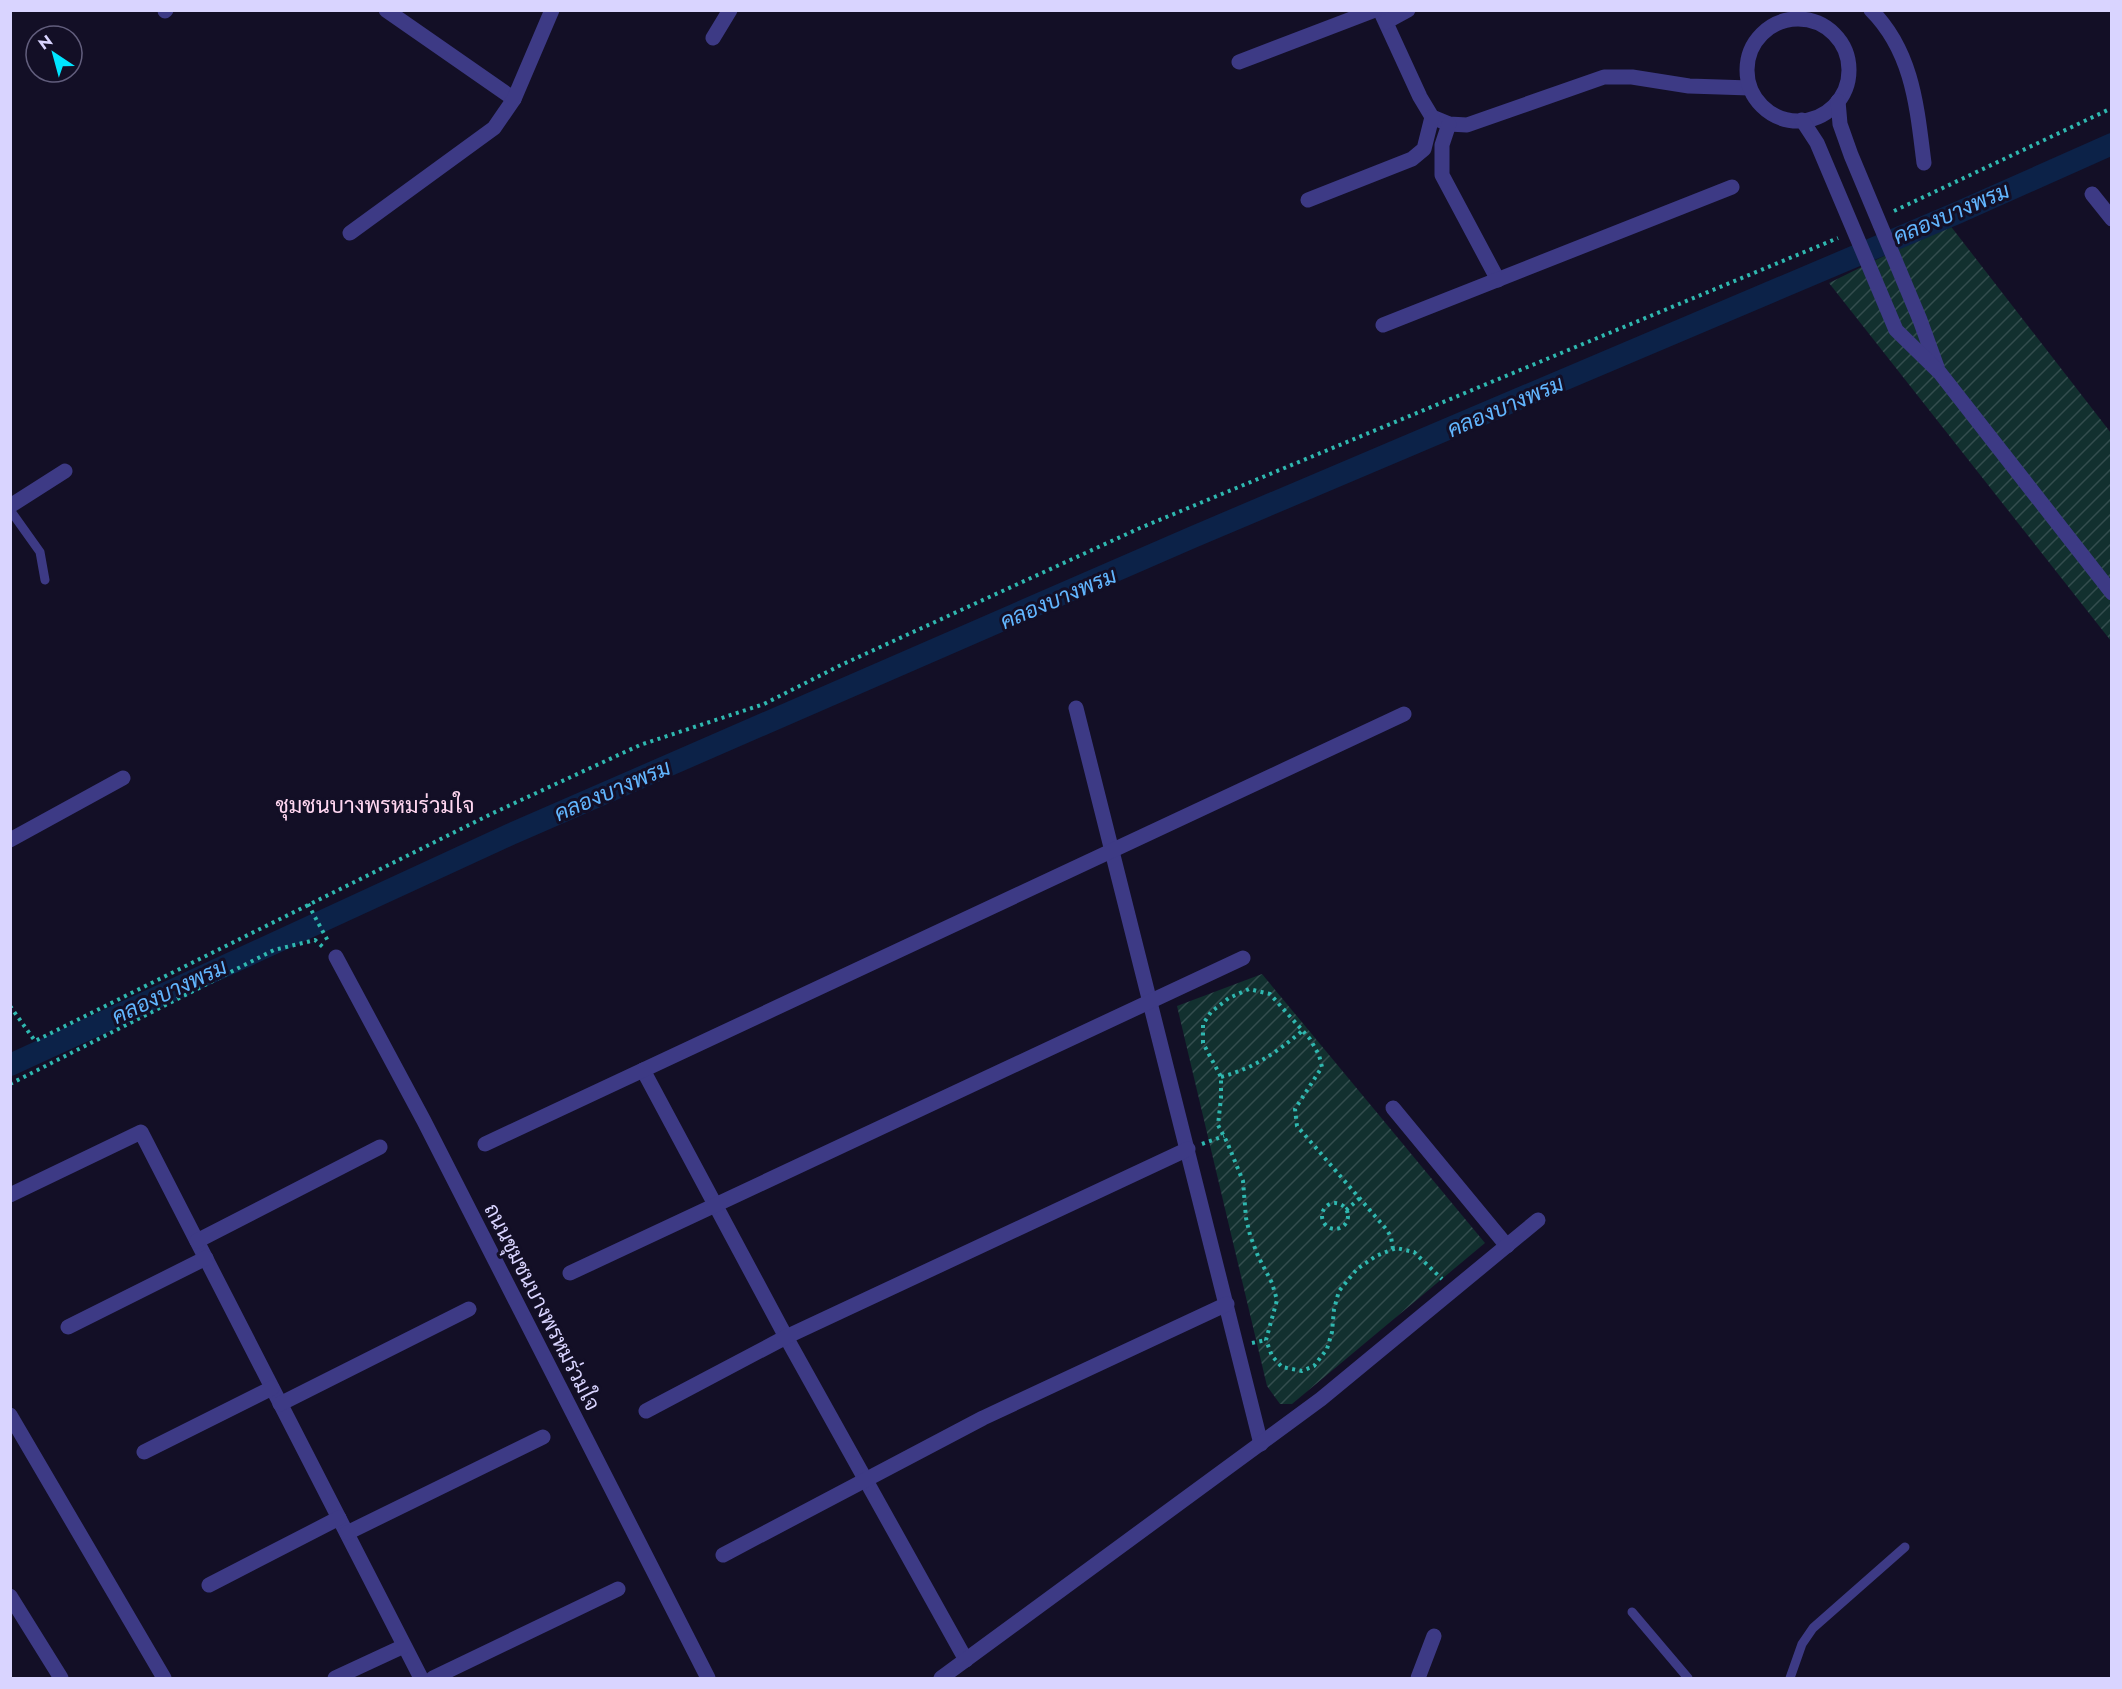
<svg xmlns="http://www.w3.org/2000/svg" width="2122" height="1689" viewBox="0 0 2122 1689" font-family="Jost,Sarabun,sans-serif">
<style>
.garden{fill:url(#garden-furrows)}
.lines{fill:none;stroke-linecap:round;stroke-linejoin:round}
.canal{stroke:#0c2248;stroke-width:22}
.path{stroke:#2fb8b0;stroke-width:4;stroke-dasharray:3 4.5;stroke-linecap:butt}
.service{stroke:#3d3a85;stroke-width:9}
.minor{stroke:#3d3a85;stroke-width:15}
.labels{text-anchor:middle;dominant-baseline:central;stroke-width:6;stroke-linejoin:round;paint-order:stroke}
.street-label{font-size:21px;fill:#d9d4ff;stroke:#130f26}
.water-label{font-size:22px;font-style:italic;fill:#62b6ff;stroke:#130f26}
.neighbourhood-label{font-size:22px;fill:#ffd6f0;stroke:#130f26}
</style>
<defs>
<pattern id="garden-furrows" width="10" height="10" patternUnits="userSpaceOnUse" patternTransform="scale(1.5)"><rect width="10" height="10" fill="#12302f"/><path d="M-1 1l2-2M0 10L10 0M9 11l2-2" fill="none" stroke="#344d4e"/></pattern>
</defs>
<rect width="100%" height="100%" fill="#130f26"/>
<g class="garden">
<polygon points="1949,224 2111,433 2111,641 1829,283"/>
<polygon points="1262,974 1485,1243 1292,1404 1280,1404 1267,1386 1177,1006"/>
</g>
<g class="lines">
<polyline class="canal" points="10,1065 511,834 1193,537 1957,213 2112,144"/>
<g class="path">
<polyline points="1894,211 2112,108"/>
<polyline points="308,904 329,943"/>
<polyline points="10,1006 35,1041 491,814 640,745 764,704 841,665 1140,528 1838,238"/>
<path d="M1221,1077C1254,1068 1276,1053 1302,1031"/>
<polyline points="10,1084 274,950 315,940 324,948"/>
<polyline points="1202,1144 1224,1136"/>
<circle cx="1335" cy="1216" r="13"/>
<polyline points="1346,1210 1360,1198"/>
<polyline points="1393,1249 1391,1237 1387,1230 1297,1126 1295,1109 1322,1067 1319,1055 1310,1039 1270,994 1249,989 1229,998 1211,1012 1203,1024 1203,1043 1221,1077 1221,1098 1218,1125 1227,1142 1243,1181 1246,1218 1250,1235 1258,1256 1272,1283 1277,1300 1266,1340 1272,1356 1282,1367 1302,1371 1314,1366 1327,1349 1332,1332 1334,1309 1339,1291 1357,1269 1376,1256 1396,1248 1414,1252 1442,1279"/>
<polyline points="1252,1343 1266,1340"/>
</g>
<g class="service">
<polyline points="10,510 40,552 45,580"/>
<polyline points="1632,1612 1688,1678"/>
<polyline points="1790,1678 1802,1644 1813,1628 1905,1547"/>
</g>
<g class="minor">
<polyline points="386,10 514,99"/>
<polyline points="1380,10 1420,97 1432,117 1449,124 1467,125 1604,77 1632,77 1689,86 1750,88"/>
<path d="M1871,10C1913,52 1917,108 1924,163"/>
<polyline points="165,11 166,10"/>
<circle cx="1798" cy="70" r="51"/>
<polyline points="1386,22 1408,10"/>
<polyline points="713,38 730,10"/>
<polyline points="1239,62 1375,10"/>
<polyline points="1838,101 1840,124 1851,155 1920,320 1937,367"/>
<polyline points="1802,120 1817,143 1896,330 1940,373 2112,593"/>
<polyline points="1449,124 1442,145 1442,175 1498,280"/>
<polyline points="2092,194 2112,219"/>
<polyline points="1308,200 1412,159 1424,149 1432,117"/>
<polyline points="350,233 494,128 514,99 552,10"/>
<polyline points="1383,325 1732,187"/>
<polyline points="10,506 65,471"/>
<polyline points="1076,708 1261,1444"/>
<polyline points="10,840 123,778"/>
<polyline points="336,957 424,1121 708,1678"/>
<polyline points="643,1070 786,1337 966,1660"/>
<polyline points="1393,1108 1507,1246"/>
<polyline points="485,1144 1404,714"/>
<polyline points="10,1195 141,1132 421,1678"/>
<polyline points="197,1241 380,1147"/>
<polyline points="570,1273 1243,958"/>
<polyline points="68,1327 206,1258"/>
<polyline points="280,1404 469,1309"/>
<polyline points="646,1411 786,1337 1188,1149"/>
<polyline points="10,1415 164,1678"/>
<polyline points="144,1452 272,1388"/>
<polyline points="347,1533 543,1437"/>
<polyline points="723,1555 983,1418 1227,1304"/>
<polyline points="209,1585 339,1518"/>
<polyline points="10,1596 61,1678"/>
<polyline points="335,1678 404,1646"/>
<polyline points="433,1678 618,1589"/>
<polyline points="941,1678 1321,1399 1538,1220"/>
<polyline points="1418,1678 1434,1636"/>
</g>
</g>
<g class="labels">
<g class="street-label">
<text transform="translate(542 1307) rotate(63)">ถนนชุมชนบางพรหมร่วมใจ</text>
</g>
<g class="water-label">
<text transform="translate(1951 213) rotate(-23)">คลองบางพรม</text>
<text transform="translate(1505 406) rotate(-23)">คลองบางพรม</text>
<text transform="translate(1058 598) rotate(-23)">คลองบางพรม</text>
<text transform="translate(612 790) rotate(-23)">คลองบางพรม</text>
<text transform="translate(169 991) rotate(-25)">คลองบางพรม</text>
</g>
<g class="neighbourhood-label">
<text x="375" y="805">ชุมชนบางพรหมร่วมใจ</text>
</g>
</g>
<rect width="2122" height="1689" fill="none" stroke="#d9d4ff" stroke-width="24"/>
<g transform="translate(54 54) rotate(324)"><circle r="28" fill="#130f26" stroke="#625e7d" stroke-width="1.5"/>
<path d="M0-4.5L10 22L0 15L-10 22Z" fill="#00e5ff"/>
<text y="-9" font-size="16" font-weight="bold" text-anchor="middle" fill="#d9d4ff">N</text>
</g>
</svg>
